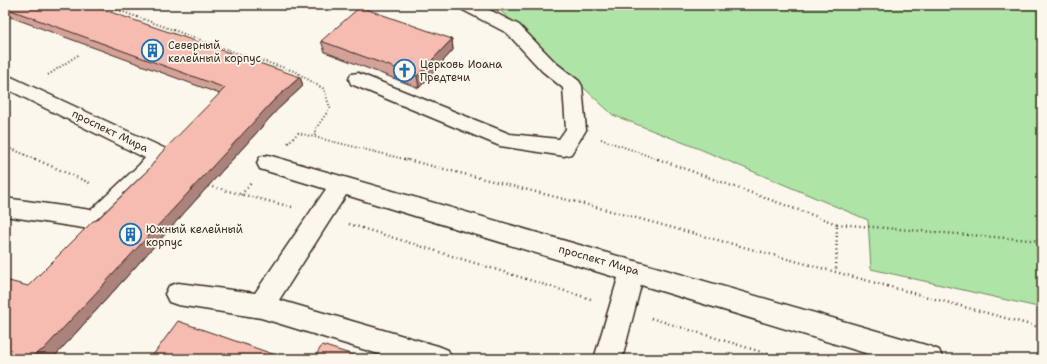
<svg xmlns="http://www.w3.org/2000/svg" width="1047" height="364" viewBox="0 0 1047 364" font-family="'Shantell Sans',sans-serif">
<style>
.green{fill:#aee4a6;stroke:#748762}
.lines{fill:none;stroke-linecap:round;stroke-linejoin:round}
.minor-casing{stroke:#3b2a1e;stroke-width:3}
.path-far1{stroke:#3b2a1e;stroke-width:2;stroke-dasharray:1 2.5;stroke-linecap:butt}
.path{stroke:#3b2a1e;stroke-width:2.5;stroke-dasharray:1 3.5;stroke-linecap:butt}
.minor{fill:#fbf7ec;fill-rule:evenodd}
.wall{fill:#d4a198;stroke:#3b2a1e}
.shaded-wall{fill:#ac837c;stroke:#3b2a1e}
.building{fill:#f6bbb1;stroke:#3b2a1e}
.labels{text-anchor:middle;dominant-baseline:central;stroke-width:3.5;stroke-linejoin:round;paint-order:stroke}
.poi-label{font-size:11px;fill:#3b2a1e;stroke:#fbf7ec;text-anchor:start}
.street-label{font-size:11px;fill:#3b2a1e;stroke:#fbf7ec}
</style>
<rect width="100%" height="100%" fill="#fbf7ec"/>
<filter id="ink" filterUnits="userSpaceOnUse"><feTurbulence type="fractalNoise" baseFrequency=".025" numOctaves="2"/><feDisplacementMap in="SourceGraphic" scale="8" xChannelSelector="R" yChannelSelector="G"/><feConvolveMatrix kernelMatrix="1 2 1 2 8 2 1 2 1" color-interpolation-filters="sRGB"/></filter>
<g filter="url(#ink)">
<polygon class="green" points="491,5 1042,5 1042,308 871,269 868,220 702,150 613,115 502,12"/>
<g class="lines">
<defs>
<g id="minor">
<polygon points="459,5 480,5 519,25 556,63 579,81 582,86 586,130 571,154 564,156 500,146 351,84 349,79 351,74 358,73 510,134 559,139 566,129 563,88 542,71 507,33 461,9"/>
<polygon points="5,74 166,149 170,155 155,177 104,227 96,230 5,216 5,198 91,210 139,165 145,158 5,88"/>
<polygon points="268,155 929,346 939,350 943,359 885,359 641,285 622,359 594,359 618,278 346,195 279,300 438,346 448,350 452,359 395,359 261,318 178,305 169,302 165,294 169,286 178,283 255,293 326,189 260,169 257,163 260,157"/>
</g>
</defs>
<use href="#minor" class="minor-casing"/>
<g class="path-far1">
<polyline points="104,5 234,52 294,71 324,89 330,108 315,130 315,137"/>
<polyline points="48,75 78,55"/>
<polyline points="5,119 10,111"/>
<polyline points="601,139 660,160"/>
<polyline points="288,143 298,133 408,160"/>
<polyline points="5,146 37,160"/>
</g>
<g class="path">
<polyline points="35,159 92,184"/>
<polyline points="404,159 596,207 1042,328"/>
<polyline points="658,159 837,224 836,271"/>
<polyline points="208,186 292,207"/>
<polyline points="241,195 252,182"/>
<polyline points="349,224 594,300"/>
<polyline points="837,224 1042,241"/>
<polyline points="651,318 784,359"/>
</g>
<use href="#minor" class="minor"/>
</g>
<g class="wall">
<polygon points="5,5 300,77 303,86 277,110 55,356 50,359 5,359 28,286 149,169 220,94 5,15"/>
<polygon points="452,39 453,50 419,88 325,52 321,41"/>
</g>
<g class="shaded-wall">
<polygon points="452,39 453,50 419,88 417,76"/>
<polygon points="300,77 303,86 277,110 55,356 50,359 27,359 273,101"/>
</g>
<g class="building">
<polygon points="5,5 90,5 300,77 273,101 44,349 27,359 5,359 5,280 28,286 93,221 97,220 149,169 160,154 225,88 5,8"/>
<polygon points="360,7 452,39 417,76 321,41"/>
<polygon points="178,321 287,359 150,359"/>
<polygon points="322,345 366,359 314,359"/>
</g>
</g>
<defs>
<symbol id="building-ring" viewBox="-11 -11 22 22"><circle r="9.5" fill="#fbf7ec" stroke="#1f6fb2" stroke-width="1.5"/><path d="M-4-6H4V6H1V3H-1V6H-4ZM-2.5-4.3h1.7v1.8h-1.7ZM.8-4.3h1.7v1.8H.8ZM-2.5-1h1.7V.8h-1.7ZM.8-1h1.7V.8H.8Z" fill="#1f6fb2"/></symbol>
<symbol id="church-ring" viewBox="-11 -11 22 22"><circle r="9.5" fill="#fbf7ec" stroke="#1f6fb2" stroke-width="1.5"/><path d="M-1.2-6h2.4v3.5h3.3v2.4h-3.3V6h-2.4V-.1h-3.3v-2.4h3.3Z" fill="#1f6fb2"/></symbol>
</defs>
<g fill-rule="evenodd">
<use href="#building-ring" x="140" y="38" width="25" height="25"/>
<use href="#church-ring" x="392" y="58" width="25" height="25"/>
<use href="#building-ring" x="118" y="222" width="25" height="25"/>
</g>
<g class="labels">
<g class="poi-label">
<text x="168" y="45">Северный<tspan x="168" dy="13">келейный корпус</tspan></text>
<text x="420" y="64">Церковь Иоана<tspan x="420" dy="13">Предтечи</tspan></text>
<text x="146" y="229">Южный келейный<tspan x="146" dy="13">корпус</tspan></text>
</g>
<g class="street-label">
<text transform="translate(110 131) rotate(26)">проспект Мира</text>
<text transform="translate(599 260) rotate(16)">проспект Мира</text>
</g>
</g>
<rect width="1047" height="364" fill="none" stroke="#fbf7ec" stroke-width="20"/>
<rect x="10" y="10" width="1027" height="344" fill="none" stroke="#3b2a1e" stroke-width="1.5" filter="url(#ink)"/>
</svg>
